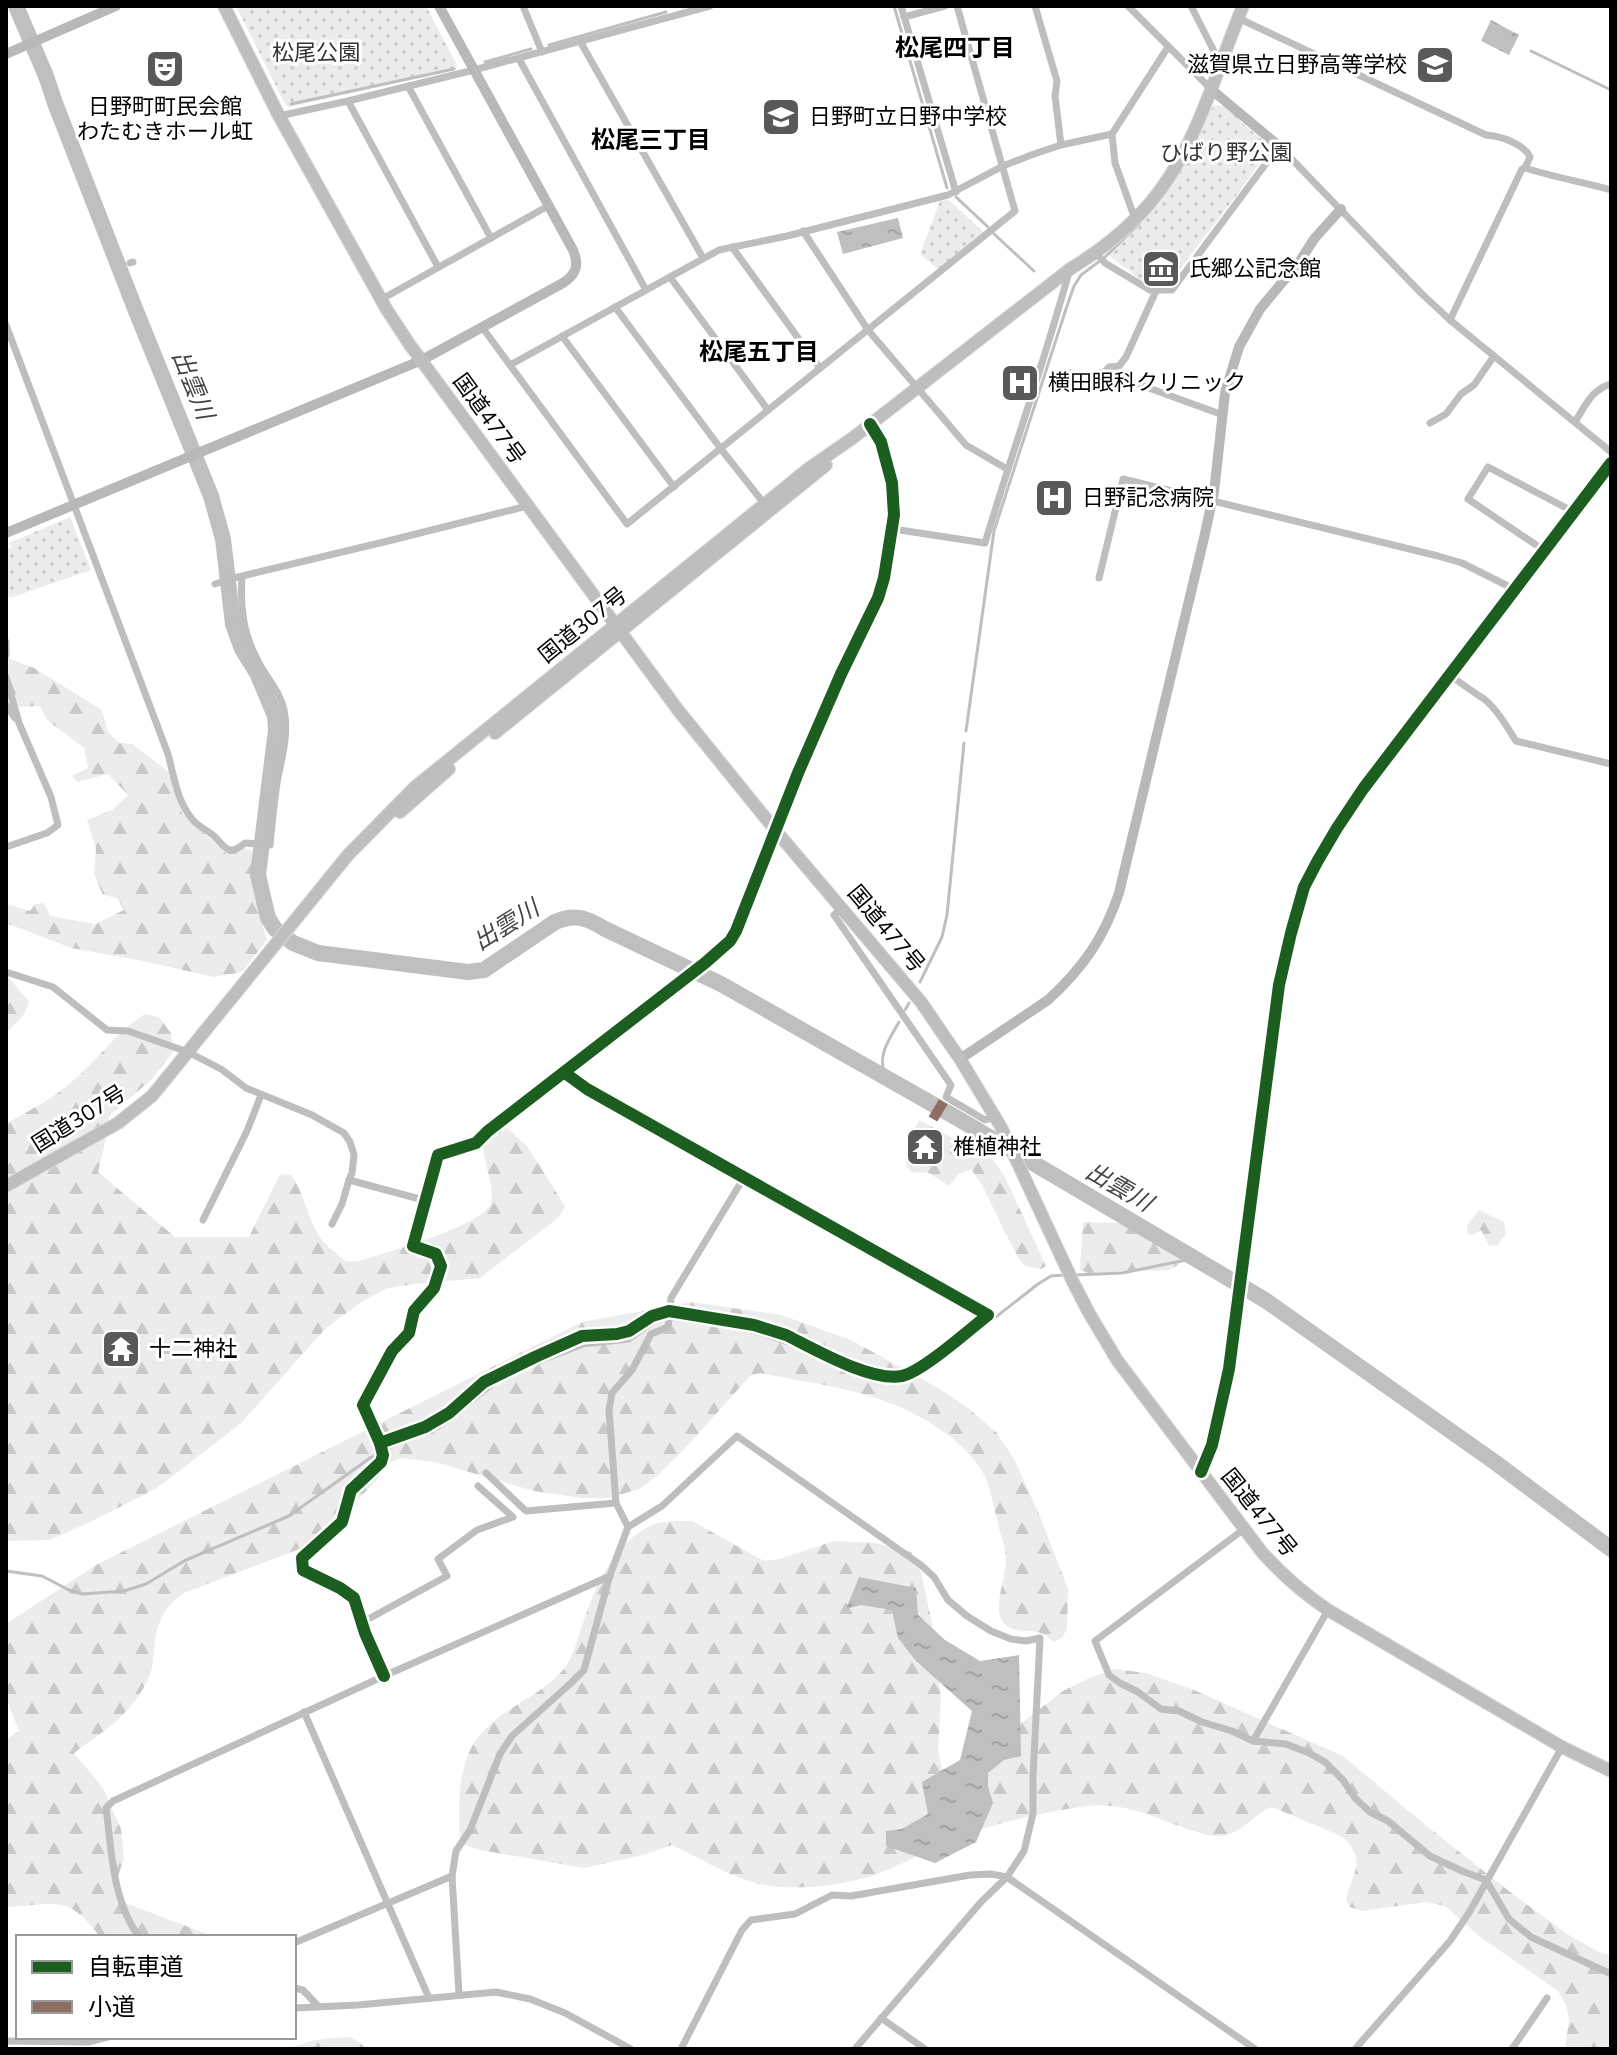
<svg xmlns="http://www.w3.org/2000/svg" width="1617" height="2055" viewBox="0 0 1617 2055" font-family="'Nunito Sans','Noto Sans JP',sans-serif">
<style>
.forest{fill:url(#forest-firs)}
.park{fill:url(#park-dots)}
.water{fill:url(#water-ripples)}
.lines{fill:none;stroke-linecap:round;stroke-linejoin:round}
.stream{stroke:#bfbfbf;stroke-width:3}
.river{stroke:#bfbfbf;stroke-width:16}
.highway-casing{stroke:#dbdbdb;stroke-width:14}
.street{stroke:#bebebe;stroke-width:7}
.secondary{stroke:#b8b8b8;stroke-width:10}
.highway{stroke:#bebebe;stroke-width:12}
.quiet{stroke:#8d6e63;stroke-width:10;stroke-dasharray:20 10;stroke-linecap:butt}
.cycleway-casing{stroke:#fff;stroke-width:17}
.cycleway{stroke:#1b5e20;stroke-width:12}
.labels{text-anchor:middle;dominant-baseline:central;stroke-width:6;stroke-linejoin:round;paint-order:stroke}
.park-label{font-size:22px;fill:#333;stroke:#fff}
.poi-label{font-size:22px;fill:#000;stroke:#fff;text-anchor:start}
.street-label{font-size:22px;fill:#000;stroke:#fff}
.neighbourhood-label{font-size:24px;font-weight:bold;fill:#000;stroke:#fff}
.water-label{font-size:24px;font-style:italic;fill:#444;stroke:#fff}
</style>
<defs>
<pattern id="forest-firs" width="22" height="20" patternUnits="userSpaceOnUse" patternTransform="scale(2)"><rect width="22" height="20" fill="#ececec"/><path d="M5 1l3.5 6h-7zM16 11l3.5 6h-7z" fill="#c9c9c9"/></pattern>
<pattern id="park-dots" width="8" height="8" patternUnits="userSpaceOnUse" patternTransform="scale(2)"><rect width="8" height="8" fill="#ececec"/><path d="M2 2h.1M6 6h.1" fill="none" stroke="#c9c9c9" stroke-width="1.8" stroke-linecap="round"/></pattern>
<pattern id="water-ripples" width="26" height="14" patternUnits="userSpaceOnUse" patternTransform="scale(2)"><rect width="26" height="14" fill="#bfbfbf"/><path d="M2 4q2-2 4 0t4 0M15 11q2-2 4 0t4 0" fill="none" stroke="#a2a2a2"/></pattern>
</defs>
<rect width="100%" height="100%" fill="#fff"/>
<g class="forest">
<path d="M6,657L34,668L102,710L108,732L119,743L132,744L169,772L182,813L227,854L245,848L253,851C253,887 256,906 267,940L242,972L214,977L138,960L71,948L6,923V904L30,911L35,904L44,903L50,916L95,924L124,910L117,898L103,895L94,874L96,848L87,820L112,810L128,795L108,774L77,782L72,776L88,768L84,748L47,720L40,706L10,707L6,700Z"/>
<polygon points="6,974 29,1002 23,1016 6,1033"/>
<path d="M145,1014L159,1017L171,1033L173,1052L151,1080L111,1114L104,1128L106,1139L98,1172L175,1237H249L280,1174L291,1175C310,1202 307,1233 336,1253C336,1254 345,1260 346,1261C350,1262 355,1261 359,1261C384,1253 483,1226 491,1203C495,1190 484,1162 483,1147C489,1138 493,1128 505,1126L527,1146L565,1206L559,1217L480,1278L414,1284L388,1288L363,1301L327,1327L240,1424L157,1488L90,1522L50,1540L6,1541V1124C30,1110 55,1098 75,1079C99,1058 118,1031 145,1014Z"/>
<polygon points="919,1120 992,1159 1004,1175 1046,1266 1041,1269 1025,1266 1018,1258 982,1185 971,1169 959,1174 949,1186 929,1173 911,1172 906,1165 910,1137"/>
<polygon points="1479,1210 1504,1222 1506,1234 1498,1245 1489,1246 1481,1230 1472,1235 1467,1234 1467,1225"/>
<polygon points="1083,1222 1119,1223 1136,1230 1186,1260 1169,1270 1088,1273 1080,1270"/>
<path d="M691,1302L781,1315L851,1340L938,1388L968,1408L996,1432L1014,1459L1039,1514L1068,1589L1067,1629L1062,1638L1053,1642C1050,1639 1047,1636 1043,1634C1030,1628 1015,1635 1004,1623C991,1609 1007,1576 1006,1558C1005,1545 1000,1535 998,1523C993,1505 991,1487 982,1471C973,1456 958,1442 944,1432C887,1391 826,1386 760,1373L750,1376L690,1443L657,1476L639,1489L608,1498H582L534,1491L435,1462L401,1458L388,1463L377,1480L330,1528L297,1550L184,1593C162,1608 156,1625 154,1651C153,1658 153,1668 150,1675C133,1714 106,1729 74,1753L103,1788L121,1829L124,1858L118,1877L123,1902L215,1937H100C69,1895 57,1904 9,1907L6,1910V1739L19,1731L6,1698V1624L96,1565L582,1322Z"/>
<path d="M673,1521H692L764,1561L780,1559L834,1541L875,1543L911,1552L921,1572L932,1623L941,1698L938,1750L942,1768L954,1775L1063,1691L1089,1678L1115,1669L1146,1673L1194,1690L1343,1756L1429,1828L1514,1895L1567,1934L1597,1951L1611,1956V2049H1565L1569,2020L1566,2005L1558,1991L1479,1936L1445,1906L1426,1902L1362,1911L1350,1907L1346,1900C1351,1871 1369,1864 1343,1837L1272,1807C1253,1813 1243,1834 1221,1836C1211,1837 1201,1833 1191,1830C1157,1819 1124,1801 1087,1806C1043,1812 999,1822 957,1838C931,1848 906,1863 880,1873C844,1886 785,1894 749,1881C723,1873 696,1856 672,1845L639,1856L584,1868L480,1850L465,1845L460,1840C458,1812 458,1781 468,1755C484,1713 535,1702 563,1670C573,1658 577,1641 582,1626C595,1587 614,1540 655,1524C660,1522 667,1522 673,1521Z"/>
<path d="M350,2037L360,2042L366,2049H289C311,2039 326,2038 350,2037Z"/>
</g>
<g class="park">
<polygon points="236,6 426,6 457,65 455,70 289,107 285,104"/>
<polygon points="1215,105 1228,107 1241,122 1265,142 1269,150 1239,192 1167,286 1150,287 1108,255 1139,225 1172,182 1210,110"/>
<polygon points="949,200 983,232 938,269 920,254 940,201"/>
<polygon points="70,517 91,570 10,598 6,594 6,550 12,547 9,543"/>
</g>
<g class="water">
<polygon points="1491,20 1519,35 1509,55 1481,41"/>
<polygon points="898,218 903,238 843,254 837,232"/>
<polygon points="859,1577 916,1588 918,1615 945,1640 980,1661 1019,1655 1021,1756 1004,1760 988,1773 988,1787 993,1803 976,1842 935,1863 886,1846 886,1831 902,1829 928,1814 922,1782 960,1760 972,1711 916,1661 898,1638 892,1610 861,1605 846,1609"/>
</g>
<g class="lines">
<g class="stream">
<polyline points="894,6 947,188"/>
<polyline points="683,7 686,6"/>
<polyline points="549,45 666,12"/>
<polyline points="1531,51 1611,90"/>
<polyline points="485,62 531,49"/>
<polyline points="291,104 454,69"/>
<polyline points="956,197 988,227"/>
<polyline points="993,233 1034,271"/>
<polyline points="966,731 994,531 1066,309 1074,286 1081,275 1105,257 1139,224"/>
<polyline points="920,982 942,937 947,915 964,743"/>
<polyline points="905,1010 909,1003"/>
<path d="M886,1077C876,1056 889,1040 899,1022"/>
<polyline points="1075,1275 1122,1273 1196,1258"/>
<polyline points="6,1571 42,1576 69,1590 82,1594 124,1591 146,1584 184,1561 289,1516 370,1458 395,1445 439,1428 499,1381 531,1366 583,1346 629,1341 654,1323 666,1318 750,1331 788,1344 861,1376 895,1383 927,1371 1038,1284 1051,1276 1064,1275"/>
</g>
<path class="river" d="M16,6L46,76L55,103L136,311L211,496L223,539L233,624L242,649L257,673L275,716L276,730L258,875L268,918L275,929L293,943L318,953L468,972L484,970L555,922C575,913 587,918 605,929L721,984L957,1118L1265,1300L1496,1463L1611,1549"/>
<defs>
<g id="highway">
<path d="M224,6L279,116L387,310L410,345L678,710L776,831L921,1002L960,1059L1001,1127L1073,1282L1089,1313L1117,1360L1261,1551C1281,1574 1303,1593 1328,1610L1562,1747L1611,1771"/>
<polyline points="495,733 826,465"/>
<polyline points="400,812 449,769"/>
<path d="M6,1186L118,1123L152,1096L348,855L415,787L808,469L854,437L1070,269C1093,255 1115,239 1134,220C1193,164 1213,78 1243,6"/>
</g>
</defs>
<use href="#highway" class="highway-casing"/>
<g class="street">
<polyline points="523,6 542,52"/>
<polyline points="901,6 956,192"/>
<polyline points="1035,6 1057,81 1055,96 1061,145"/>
<polyline points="1128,6 1211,89"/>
<polyline points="1191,6 1220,63"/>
<polyline points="904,17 945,6"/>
<path d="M1238,18L1486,135C1501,136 1524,144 1530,157L1525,168C1554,177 1582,182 1611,190"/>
<polyline points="581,43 703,258"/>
<polyline points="519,59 646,290"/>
<polyline points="408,86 491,238"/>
<polyline points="348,101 438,267"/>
<polyline points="279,116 348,101 474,70 710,6"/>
<polyline points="1135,219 1115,163 1112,134 1168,47"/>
<polyline points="803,231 868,330 966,445 1007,469"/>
<polyline points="732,247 820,368"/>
<polyline points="1096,253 1105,263 1150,290 1172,290 1279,146 1421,293 1450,320 1611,452"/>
<polyline points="130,263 133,262"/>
<polyline points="670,277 768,410"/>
<polyline points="382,299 548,206"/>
<polyline points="615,307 721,449 766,506"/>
<polyline points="1450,320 1522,169 1525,168"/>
<path d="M6,325L168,754C174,776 177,802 193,820C199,827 207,830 214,836C226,848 228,857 245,843L270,845C272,824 274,804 277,783C281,761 288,738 285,716C283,694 267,679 258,661C243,633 240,607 242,577"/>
<polyline points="482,327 627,524 1015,211 957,6"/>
<polyline points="562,336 674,487"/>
<polyline points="510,365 719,250 787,236 948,195 1003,166 1031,155 1061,145 1112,134"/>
<polyline points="1105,372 1109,367 1119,366 1126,357 1156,291"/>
<polyline points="1069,373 1085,376 1105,372 1223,415"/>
<path d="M1575,422C1585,406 1592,389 1611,384"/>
<polyline points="1430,423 1446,414 1461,394 1474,385 1494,356"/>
<path d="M893,529L985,543C1012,453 1044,363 1069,272"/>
<polyline points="1545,551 1468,499 1488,467 1574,512"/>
<polyline points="1099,578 1123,479 1438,556 1462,563 1516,590"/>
<polyline points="215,584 234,578 388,541 527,506"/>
<polyline points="6,642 6,655"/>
<path d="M1451,676C1462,684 1473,692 1484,699C1497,709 1507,727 1516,741L1611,764"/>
<polyline points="6,677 19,723 51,797 58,825 47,833 6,847"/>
<polyline points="6,705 15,718"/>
<polyline points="842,908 834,915 951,1085 946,1097 985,1120 995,1117"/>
<polyline points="6,972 53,987 107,1030 128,1031 188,1052 221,1069 246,1088 312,1115 344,1133 350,1142 354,1155 352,1173 349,1180 427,1201"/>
<polyline points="203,1220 247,1131 261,1095"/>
<polyline points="332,1224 342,1204 349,1180"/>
<path d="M380,1443L425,1427L449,1413L484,1382L535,1357L582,1336L617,1334L629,1331L652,1316L669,1311L754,1325L786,1335C814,1349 871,1382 902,1376C922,1372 969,1330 988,1315L587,1089L565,1073"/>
<polyline points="486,1473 526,1511 616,1503"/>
<polyline points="628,1527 662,1506 737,1436 921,1565 934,1577 948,1600 967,1616 991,1631 1011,1639 1026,1641 1040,1638 1033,1776 1033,1814 1024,1851 1007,1877 981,1902 855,2049"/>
<polyline points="1244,1529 1095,1641 1109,1675 1120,1683 1138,1692 1161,1709 1179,1711 1202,1722 1232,1731 1253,1741 1286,1744 1309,1753 1325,1762 1343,1780 1355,1798 1370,1812 1388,1821 1430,1856 1462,1871 1486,1880 1509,1919 1531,1937 1611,1974"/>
<polyline points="361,1623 447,1576 438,1559 477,1530 513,1517 478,1486"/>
<polyline points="384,1676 365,1633 354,1598 340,1588 303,1570 302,1558 342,1522 351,1490 381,1462 383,1455 380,1443 363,1405 392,1351 409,1333 414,1311 434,1288 441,1266 436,1254 413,1246 438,1155 476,1143 488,1131 705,963 730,941 736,931 798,773 841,674 878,598 884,578 894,515 892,483 881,442 870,424"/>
<polyline points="304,1712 429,1998"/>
<polyline points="1253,1741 1328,1610"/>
<path d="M139,1937C112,1900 112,1852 106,1808L113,1801L384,1676L610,1576"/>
<polyline points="294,1943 452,1876"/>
<polyline points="294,1988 303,1990 318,2006"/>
<polyline points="459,1994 452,1876 456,1851 470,1830 500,1754 512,1736 571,1683 584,1670 610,1575 628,1527 616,1503 609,1410 612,1393 632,1370 651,1334 668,1327 671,1298 743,1179"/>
<polyline points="294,2008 358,2005 496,1992 530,1999 565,2013 631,2049"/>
<polyline points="881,2018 925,2049"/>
<polyline points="6,2041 88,2042 108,2037"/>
<polyline points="681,2049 742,1930 751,1920 795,1914 832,1895 851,1896 970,1875 991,1874 1007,1877 1255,2049"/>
<polyline points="1355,2049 1450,1941 1470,1911 1562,1747"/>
<polyline points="1512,2049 1547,1998"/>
</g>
<g class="secondary">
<polyline points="6,54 116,6"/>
<polyline points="1212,90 1279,146"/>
<path d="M6,533L422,360L563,283C577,274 579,264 573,250L439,6"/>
<path d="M960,1059L1048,1000C1083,968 1104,938 1119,893L1204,538L1214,492L1225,393L1239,347L1260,309L1300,261L1314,239L1341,209"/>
<polyline points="1201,1472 1212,1445 1229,1369 1279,985 1291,933 1304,887 1317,862 1337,828 1363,789 1611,463"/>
</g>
<use href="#highway" class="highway"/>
<polyline class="quiet" points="933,1119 945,1099"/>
<defs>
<g id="cycleway">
<path d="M380,1443L425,1427L449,1413L484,1382L535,1357L582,1336L617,1334L629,1331L652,1316L669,1311L754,1325L786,1335C814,1349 871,1382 902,1376C922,1372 969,1330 988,1315L587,1089L565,1073"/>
<polyline points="1201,1472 1212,1445 1229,1369 1279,985 1291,933 1304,887 1317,862 1337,828 1363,789 1611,463"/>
<polyline points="384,1676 365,1633 354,1598 340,1588 303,1570 302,1558 342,1522 351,1490 381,1462 383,1455 380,1443 363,1405 392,1351 409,1333 414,1311 434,1288 441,1266 436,1254 413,1246 438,1155 476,1143 488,1131 705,963 730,941 736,931 798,773 841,674 878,598 884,578 894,515 892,483 881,442 870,424"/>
</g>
</defs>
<use href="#cycleway" class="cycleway-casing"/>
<use href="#cycleway" class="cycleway"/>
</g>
<defs>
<symbol id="school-square" viewBox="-11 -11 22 22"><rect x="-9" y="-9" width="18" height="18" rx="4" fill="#595959" stroke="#fff"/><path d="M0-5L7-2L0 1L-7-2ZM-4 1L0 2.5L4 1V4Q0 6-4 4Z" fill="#fff"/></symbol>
<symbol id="theatre-square" viewBox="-11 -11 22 22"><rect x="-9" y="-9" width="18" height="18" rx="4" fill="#595959" stroke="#fff"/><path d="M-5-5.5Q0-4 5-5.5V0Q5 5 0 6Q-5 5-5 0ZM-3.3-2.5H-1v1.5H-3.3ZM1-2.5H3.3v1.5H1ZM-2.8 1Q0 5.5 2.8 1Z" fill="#fff"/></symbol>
<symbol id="museum-square" viewBox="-11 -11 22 22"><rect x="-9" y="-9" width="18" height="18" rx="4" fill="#595959" stroke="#fff"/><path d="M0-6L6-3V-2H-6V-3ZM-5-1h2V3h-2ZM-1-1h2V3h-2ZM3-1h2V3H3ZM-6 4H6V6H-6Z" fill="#fff"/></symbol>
<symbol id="hospital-square" viewBox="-11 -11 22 22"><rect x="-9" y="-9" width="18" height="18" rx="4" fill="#595959" stroke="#fff"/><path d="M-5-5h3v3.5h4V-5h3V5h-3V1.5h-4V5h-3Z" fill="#fff"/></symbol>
<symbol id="temple-square" viewBox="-11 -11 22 22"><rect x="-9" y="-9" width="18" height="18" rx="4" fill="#595959" stroke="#fff"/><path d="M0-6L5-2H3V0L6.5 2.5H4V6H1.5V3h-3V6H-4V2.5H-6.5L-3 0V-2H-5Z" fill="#fff"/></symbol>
</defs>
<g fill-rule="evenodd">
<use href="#school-square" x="1413" y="43" width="44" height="44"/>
<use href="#theatre-square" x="143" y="47" width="44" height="44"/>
<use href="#school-square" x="759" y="95" width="44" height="44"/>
<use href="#museum-square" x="1139" y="247" width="44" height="44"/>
<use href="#hospital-square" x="998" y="361" width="44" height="44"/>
<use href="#hospital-square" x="1032" y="476" width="44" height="44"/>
<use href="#temple-square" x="903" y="1125" width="44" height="44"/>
<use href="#temple-square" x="99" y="1327" width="44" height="44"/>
</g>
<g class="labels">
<g class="park-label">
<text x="316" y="53">松尾公園</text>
<text x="1226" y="153">ひばり野公園</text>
</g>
<g class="poi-label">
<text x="1407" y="65" text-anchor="end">滋賀県立日野高等学校</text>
<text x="165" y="107" text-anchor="middle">日野町町民会館<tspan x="165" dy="25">わたむきホール虹</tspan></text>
<text x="809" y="117">日野町立日野中学校</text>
<text x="1189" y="269">氏郷公記念館</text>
<text x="1048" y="383">横田眼科クリニック</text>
<text x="1082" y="498">日野記念病院</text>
<text x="953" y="1147">椎植神社</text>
<text x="149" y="1349">十二神社</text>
</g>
<g class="street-label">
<text transform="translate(489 419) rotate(54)">国道477号</text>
<text transform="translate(583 625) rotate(-39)">国道307号</text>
<text transform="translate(886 929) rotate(50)">国道477号</text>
<text transform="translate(79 1119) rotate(-32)">国道307号</text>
<text transform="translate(1259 1513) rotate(51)">国道477号</text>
</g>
<g class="neighbourhood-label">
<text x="955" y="48">松尾四丁目</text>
<text x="651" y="140">松尾三丁目</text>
<text x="759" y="352">松尾五丁目</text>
</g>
<g class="water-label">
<text transform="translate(193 385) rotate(68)">出雲川</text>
<text transform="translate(506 925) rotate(-32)">出雲川</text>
<text transform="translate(1119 1187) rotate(30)">出雲川</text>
</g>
</g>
<rect width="1617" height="2055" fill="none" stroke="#000000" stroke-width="16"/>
<rect x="16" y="1935" width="280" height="104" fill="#ffffff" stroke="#999999" stroke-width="2"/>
<rect x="32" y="1961" width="40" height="12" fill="#1b5e20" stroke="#999999" stroke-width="2"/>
<text x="88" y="1975" font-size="24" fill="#000000">自転車道</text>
<rect x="32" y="2001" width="40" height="12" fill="#8d6e63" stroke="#999999" stroke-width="2"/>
<text x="88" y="2015" font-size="24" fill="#000000">小道</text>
</svg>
